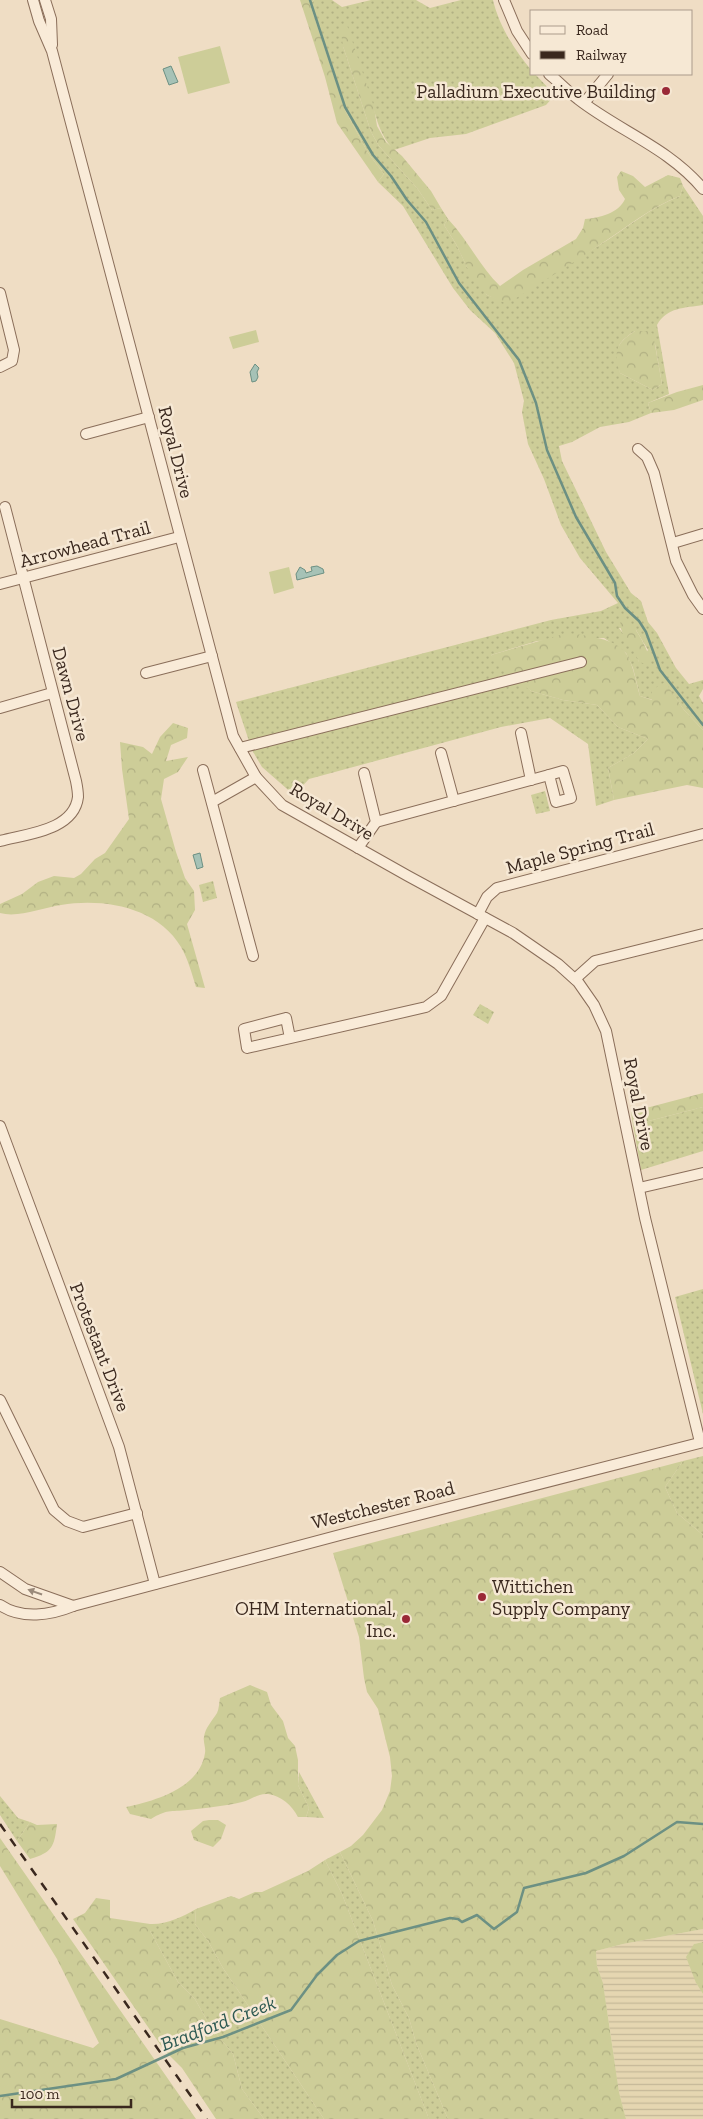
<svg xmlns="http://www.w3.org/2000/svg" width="703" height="2119" viewBox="0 0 703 2119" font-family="'Zilla Slab',serif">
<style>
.farmland{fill:url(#farmland-rules)}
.grass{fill:url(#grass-dots);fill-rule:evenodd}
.forest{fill:url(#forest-crowns)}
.pitch{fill:#cdcd98}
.water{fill:#a6c2b6;stroke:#6c9083}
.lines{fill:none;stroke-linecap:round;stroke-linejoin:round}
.stream{stroke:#6c9083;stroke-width:2.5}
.minor-casing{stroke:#8a6e5a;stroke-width:12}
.minor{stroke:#f9ebd8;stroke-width:10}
.rail{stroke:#3a281e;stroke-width:2.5;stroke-dasharray:9 9;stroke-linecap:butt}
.oneway{fill:#9a8a7b}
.poi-dot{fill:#9a2937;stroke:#f6e8d4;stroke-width:2}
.labels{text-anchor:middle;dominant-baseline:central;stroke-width:5;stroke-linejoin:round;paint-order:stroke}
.poi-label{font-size:19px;fill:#3a281e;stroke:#f6e8d4;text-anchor:end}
.street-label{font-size:19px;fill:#3a281e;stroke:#f6e8d4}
.water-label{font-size:20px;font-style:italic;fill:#2d5952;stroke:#f6e8d4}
</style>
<defs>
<pattern id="farmland-rules" width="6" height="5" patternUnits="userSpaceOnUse" patternTransform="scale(1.25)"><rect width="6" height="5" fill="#e5d6b1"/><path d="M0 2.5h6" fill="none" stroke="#c5b898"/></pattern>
<pattern id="grass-dots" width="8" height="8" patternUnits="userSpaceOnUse" patternTransform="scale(1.25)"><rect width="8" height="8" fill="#cdcd98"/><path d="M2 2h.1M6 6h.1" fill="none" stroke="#b1b083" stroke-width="1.8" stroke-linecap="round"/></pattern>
<pattern id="forest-crowns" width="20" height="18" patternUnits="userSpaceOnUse" patternTransform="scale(1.25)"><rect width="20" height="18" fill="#cdcd98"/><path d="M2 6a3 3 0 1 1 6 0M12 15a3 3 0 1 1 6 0" fill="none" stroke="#b1b083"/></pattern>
</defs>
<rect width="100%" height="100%" fill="#efddc4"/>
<polygon class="farmland" points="703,1929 703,1942 694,1944 696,1983 703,1994 703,2119 626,2119 619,2092 603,1983 597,1966 596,1951 623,1944"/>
<g class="grass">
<path d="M314,0H332L342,7L371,0H416L430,8L461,0H493C499,26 515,51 532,71V74H535L555,95L546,105L466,134L430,138L394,150C376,131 377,113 367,91C360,75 351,60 343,46L371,132L379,146L417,188L432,210L441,208L448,219L444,225L456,244L467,267L487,295L501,300C534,283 567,266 598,246C626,229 649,208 680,196L683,186L703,216V305C685,308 667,307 657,325L669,394L648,403L651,413L629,422L600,427L572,442L559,446L562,461L606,552L631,593L641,601L648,622L657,633L676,668L689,684L703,680V689L699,696L703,703V730L684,710L665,683L653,700L640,696L633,668L626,653L604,638L537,641L491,655L531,691L563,700L597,705L618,727L648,739L634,753L608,768L614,800L596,806L588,744L550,718L501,727L309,779L294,795L262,767L252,750L236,702L551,620L601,611L618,603L580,558L561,525L544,479L528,444L522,412L524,401L514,363L495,333L470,310L453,288L403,206L378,182L384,174L368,153L345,110L310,4ZM635,331L655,344L662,384L653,390L620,373C618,349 613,345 635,331ZM619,628L636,630L648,650L639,662L636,651Z"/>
<polygon points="545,791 550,811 536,814 531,795"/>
<polygon points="213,881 217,898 203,902 199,885"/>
<polygon points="480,1004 494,1012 488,1024 473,1015"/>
<polygon points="703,1107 703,1151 641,1170 633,1125"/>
<polygon points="703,1289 703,1414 675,1297"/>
<polygon points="703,1456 703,1535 677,1513 665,1487 683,1461"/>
<polygon points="299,1772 324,1818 306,1817 309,1808 298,1785"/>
<polygon points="0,1796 18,1818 30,1822 17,1841 0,1815"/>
<polygon points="340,1852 373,1921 392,1985 409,2018 416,2043 448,2119 429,2119 342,1894 325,1860"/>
<path d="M196,1909L195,1924L208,1941L223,1968L324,2119H264L242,2089L233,2054L210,2026L195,1999L178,1982L150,1931V1924C165,1925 183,1917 196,1909Z"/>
</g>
<g class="forest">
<polygon points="300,0 314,0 310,4 345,110 368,153 384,174 378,182 337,123 325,77"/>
<polygon points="347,25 374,107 377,126 386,142 402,156 431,191 441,208 432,210 417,188 379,146 371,132 343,46 340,26"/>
<path d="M621,171L633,176L645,187L668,175L680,178L683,186L680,196C651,207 627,227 601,244C571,265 538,284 507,304L487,295L473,280L456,244L444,225L448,219C468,240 480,267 500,286L523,270L576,239L583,228L585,219C599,218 619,213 625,199L619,190L617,177Z"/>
<path d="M635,331H649L653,334L662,384L653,390L620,373C613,352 616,343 635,331Z"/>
<polygon points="703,385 703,400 674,410 651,413 648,403 677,392"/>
<path d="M623,615C635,626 645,643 650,659L646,664L639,662C634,646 613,631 623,615Z"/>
<path d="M567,633C585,636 616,637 627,655C634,667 636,683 640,696L652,700V690L665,682L684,710L703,730V788L687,785L614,800L608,768L634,753L648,739L618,727L597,705L563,700L531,691L502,670L491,655Z"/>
<path d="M173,723L188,728L187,738L171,745L166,761L188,757L178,772L164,779L161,799L176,852L185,878L194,891L195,910L187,924L205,988L196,987C192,974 188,959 181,947C157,907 104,898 61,905C42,908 18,918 0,913V904L22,894L38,882L54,876L74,878L81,874L95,859L105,853L129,819L122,769L120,742L143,747L152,754L160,737Z"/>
<polygon points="703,1093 703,1107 633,1125 631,1112"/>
<polygon points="683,1461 665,1487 677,1513 703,1535 703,1929 623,1944 596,1951 597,1966 603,1983 619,2092 626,2119 448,2119 416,2043 409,2018 392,1985 373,1921 340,1852 351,1846 363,1835 382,1810 390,1791 392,1776 390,1757 378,1709 367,1692 364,1678 359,1637 333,1553"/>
<path d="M250,1685L267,1692L271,1705L283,1721L288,1738L295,1746L298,1760V1785L309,1808L306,1817H298C292,1805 281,1796 268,1794C258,1793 251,1800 242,1802C225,1806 205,1808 188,1810C170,1812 167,1809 151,1819L130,1814L126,1807C155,1801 200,1788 205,1753C206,1748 203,1742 204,1737C205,1728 212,1721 217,1713C219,1709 219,1703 220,1698Z"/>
<polygon points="209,1820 218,1820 226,1825 221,1839 213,1847 194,1840 191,1831 203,1821"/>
<path d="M30,1822L37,1825L57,1824C54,1847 53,1852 30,1859L17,1841Z"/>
<polygon points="0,1838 196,2119 0,2119 0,2019 93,2048 99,2043 57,1959 0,1866"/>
<polygon points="325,1860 342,1894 429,2119 324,2119 223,1968 208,1941 195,1924 196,1909 231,1896 239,1899 255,1892 262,1892 308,1871"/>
<polygon points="96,1898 110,1900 110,1918 150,1924 150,1931 178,1982 195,1999 210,2026 233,2054 242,2089 264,2119 216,2119 182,2068 164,2050 73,1919 85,1913"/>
<polygon points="703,1942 703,1994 696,1983 686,1957 694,1944"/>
</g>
<g class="pitch">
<polygon points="220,46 230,83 188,94 178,57"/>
<polygon points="256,330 259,342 233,349 229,337"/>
<polygon points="289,567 294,588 274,594 269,572"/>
</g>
<g class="water">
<polygon points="171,66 178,82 169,85 163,69"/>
<polygon points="255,364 259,368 257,372 258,377 256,381 252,382 250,372"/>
<polygon points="317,566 323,569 324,573 297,580 296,574 300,567 305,570 306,573 312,571 311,567"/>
<polygon points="200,853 203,867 197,869 193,855"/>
</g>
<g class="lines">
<g class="stream">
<polyline points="310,0 345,107 373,155 391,176 407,200 426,222 459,283 519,360 536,403 547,450 576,517 615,583 617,596 625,608 639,621 646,632 660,670 703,725"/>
<polyline points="0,2096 116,2079 183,2048 223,2037 291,2010 317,1975 337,1955 359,1941 450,1918 458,1919 462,1922 477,1915 494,1929 517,1912 524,1888 586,1873 624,1856 677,1822 703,1824"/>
</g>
<defs>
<g id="minor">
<polyline points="33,0 39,21 52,51 233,736 256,777 282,805 408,876 513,933 558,964 578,982 594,1005 606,1031 645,1218 700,1442"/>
<polyline points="45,0 51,19 52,45"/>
<polyline points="504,0 517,31 532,54"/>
<path d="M549,74C559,82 568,92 578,99C619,131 669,148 703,189"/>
<polyline points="584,103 608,74"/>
<polyline points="0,293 14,350 12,361 0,367"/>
<polyline points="86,434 149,417"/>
<polyline points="638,449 647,457 654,473 676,561 693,595 703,609"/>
<polyline points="673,543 703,534"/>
<polyline points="0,584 179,537"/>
<polyline points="146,673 212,656"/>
<polyline points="0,708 52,693"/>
<polyline points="521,733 531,780"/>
<polyline points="240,748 581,662"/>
<polyline points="441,753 454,801"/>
<polyline points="203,770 253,956"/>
<polygon points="563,771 571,798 556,802 549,775"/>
<polyline points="212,802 256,777"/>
<polyline points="376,822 549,775"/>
<path d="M0,841C25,834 74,831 78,797C78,792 77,786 76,781L5,507"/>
<polyline points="358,848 376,822 364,773"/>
<polyline points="478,914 487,897 497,888 703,834"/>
<polyline points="575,979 595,961 703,934"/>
<polyline points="290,1038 286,1018 244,1029 247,1048 426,1007 441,996 485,918"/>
<polyline points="0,1126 119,1447 155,1584"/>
<polyline points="639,1188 703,1173"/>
<polyline points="0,1400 54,1510 67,1521 83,1527 137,1513"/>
<polyline points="0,1572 25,1589 73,1606"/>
<path d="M0,1605C22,1620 51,1615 73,1606L340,1535L703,1442"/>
</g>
</defs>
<use href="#minor" class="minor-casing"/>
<use href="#minor" class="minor"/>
<polyline class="rail" points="0,1824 207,2119"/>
</g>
<defs><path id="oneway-solid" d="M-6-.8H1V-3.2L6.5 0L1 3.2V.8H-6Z" transform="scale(1.25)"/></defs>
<use class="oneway" href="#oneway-solid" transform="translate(35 1592) rotate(-161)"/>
<g class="poi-dot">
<circle cx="666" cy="91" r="5"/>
<circle cx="482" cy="1597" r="5"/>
<circle cx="406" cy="1619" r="5"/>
</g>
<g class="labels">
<g class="poi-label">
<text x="656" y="91">Palladium Executive Building</text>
<text x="492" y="1586" text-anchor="start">Wittichen<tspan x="492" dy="22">Supply Company</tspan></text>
<text x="396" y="1608">OHM International,<tspan x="396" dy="22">Inc.</tspan></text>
</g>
<g class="street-label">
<text transform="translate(176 452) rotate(76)">Royal Drive</text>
<text transform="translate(85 544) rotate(-15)">Arrowhead Trail</text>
<text transform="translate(71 694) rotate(75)">Dawn Drive</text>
<text transform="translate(332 811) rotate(31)">Royal Drive</text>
<text transform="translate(580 848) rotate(-15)">Maple Spring Trail</text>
<text transform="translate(639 1104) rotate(79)">Royal Drive</text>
<text transform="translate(100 1347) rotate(69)">Protestant Drive</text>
<text transform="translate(383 1505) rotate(-14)">Westchester Road</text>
</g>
<g class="water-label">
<text transform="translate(218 2023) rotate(-21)">Bradford Creek</text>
</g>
</g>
<rect x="530" y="10" width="162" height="65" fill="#f6e8d4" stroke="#ab9b8b"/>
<rect x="540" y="26" width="25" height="8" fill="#f9ebd8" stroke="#ab9b8b"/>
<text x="576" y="35" font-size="15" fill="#3a281e">Road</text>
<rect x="540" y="51" width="25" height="8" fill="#3a281e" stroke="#ab9b8b"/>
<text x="576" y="60" font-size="15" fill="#3a281e">Railway</text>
<path d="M12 2099v8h119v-8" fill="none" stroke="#3a281e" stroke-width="2.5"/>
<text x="20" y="2099" font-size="15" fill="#3a281e" stroke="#f6e8d4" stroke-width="4" paint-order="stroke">100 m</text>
</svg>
